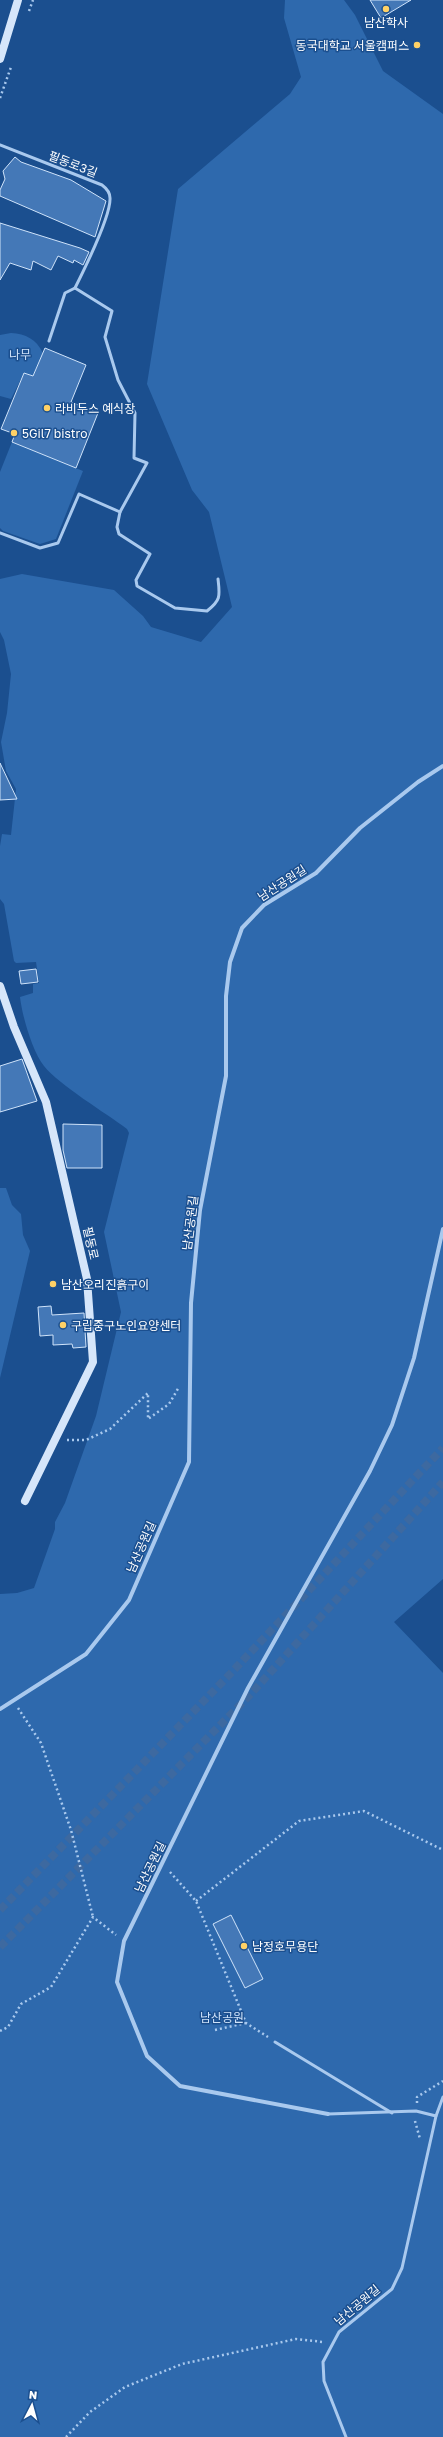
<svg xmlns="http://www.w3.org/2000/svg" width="443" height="2437" viewBox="0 0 443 2437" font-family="'Golos Text','Noto Sans KR',sans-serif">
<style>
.green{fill:#2e69ad}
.building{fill:#4478b7;stroke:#cfe3fa}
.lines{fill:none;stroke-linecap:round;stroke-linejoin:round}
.secondary-tunnel{stroke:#3d69a0;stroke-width:8;stroke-dasharray:8 4;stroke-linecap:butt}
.path{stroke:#a9c9ee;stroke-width:2.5;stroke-dasharray:2 3;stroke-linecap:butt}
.lane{stroke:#a9c9ee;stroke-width:3}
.street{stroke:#a9c9ee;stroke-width:4}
.secondary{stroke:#d6e6fa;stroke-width:8}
.poi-dot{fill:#ffd166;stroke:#1b4f8f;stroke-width:1.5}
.labels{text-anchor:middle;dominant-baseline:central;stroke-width:3;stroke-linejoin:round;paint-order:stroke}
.poi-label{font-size:12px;fill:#fff;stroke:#1b4f8f;text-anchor:start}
.street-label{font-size:12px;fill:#fff;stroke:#1b4f8f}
.park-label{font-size:12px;fill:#cfe3fa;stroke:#1b4f8f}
</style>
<rect width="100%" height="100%" fill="#1b4f8f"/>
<g class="green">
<path d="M285,0H344L355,15L383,71L443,114V1579L394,1622L443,1673V2437H0V1594L17,1593L34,1588L55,1529V1522L65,1503L96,1416L121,1312L104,1232L129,1133L127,1129C106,1113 59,1085 44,1066C32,1051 22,1015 20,997L33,993V984L39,983L36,962L16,963L14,961L4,904L0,899V846L2,834L11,835L16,789L6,771L1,742L7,713L11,674L4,640L0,632V579L22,574L114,590L143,616L151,627L201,642L232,607L209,512L192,490L147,384L178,189L290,94L301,77L284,18Z"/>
<path d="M11,333C26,334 36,339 43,353L33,376L24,373L11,399L0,396V335Z"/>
<polygon points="12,442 83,471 56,539 40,544 3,531 0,528 0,472"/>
<polygon points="0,1188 6,1188 12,1205 21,1214 23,1235 30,1251 0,1378"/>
</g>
<g class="building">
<polygon points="370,0 411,0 381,18"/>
<polygon points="15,157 21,162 71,180 106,201 95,237 0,196 0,190 5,179 3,171"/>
<polygon points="0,223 80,248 89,252 83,265 74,260 73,263 58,256 51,270 33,261 31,270 10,263 0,280"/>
<polygon points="45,348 86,365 71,402 98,413 76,468 12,442 15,434 1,429 24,373 33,376"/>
<polygon points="0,763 17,799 0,800"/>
<polygon points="36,969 38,982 21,984 19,971"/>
<polygon points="22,1059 37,1101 0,1112 0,1066"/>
<polygon points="63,1124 102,1125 102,1168 67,1168 63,1150"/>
<polygon points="51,1306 52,1315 84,1313 86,1347 73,1348 72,1344 53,1345 53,1335 40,1336 38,1307"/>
<polygon points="231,1915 263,1979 245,1988 213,1924"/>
</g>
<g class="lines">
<g class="secondary-tunnel">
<polyline points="0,1910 232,1672 443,1448"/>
<polyline points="0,1947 248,1697 443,1482"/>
</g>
<g class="path">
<polyline points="29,11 33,0"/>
<polyline points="0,98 11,67"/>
<polyline points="67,1440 86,1440 110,1429 148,1393 148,1419 169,1404 179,1387"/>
<polyline points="18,1708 41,1743 71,1830 93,1917"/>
<polyline points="170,1872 196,1901 246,2023 268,2037"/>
<polyline points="196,1901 299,1821 364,1811 443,1850"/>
<polyline points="215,2030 246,2023"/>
<polyline points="0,2031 8,2027 21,2004 51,1987 93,1917 116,1935"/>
<polyline points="417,2103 417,2097 443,2081"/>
<polyline points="415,2121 420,2139"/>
<polyline points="66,2437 90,2412 125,2387 182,2364 296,2339 323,2342"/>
</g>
<g class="lane">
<path d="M0,145L102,185C106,188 110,192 110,198C111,216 84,270 75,288"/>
<polyline points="49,341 65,293 75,288 112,311 105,337 118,380 135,413 134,458 147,463 120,512"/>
<path d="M0,533L40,548L58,543L79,494L120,512L117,527L119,534L150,554L136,580L137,586L175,608L207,611C221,600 220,596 218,579"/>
<polyline points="275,2042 392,2113"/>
<polyline points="328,2114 416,2111 436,2116"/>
<polyline points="346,2437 324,2381 323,2362 339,2332 392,2289 402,2268 436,2116 443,2097"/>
</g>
<g class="street">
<polyline points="0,1709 86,1654 129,1600 189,1462 191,1303 200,1210 226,1076 226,996 230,962 242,928 264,905 316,873 360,828 418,782 443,766"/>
<polyline points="328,2114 180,2086 147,2056 117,1982 124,1941 248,1688 370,1471 392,1425 414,1358 443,1229"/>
</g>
<g class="secondary">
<polyline points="0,59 18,0"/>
<polyline points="0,986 14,1027 46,1102 87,1279 93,1362 25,1501"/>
</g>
</g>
<g class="poi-dot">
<circle cx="386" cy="9" r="4"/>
<circle cx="417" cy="45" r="4"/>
<circle cx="47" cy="408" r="4"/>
<circle cx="14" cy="433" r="4"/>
<circle cx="53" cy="1284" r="4"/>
<circle cx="63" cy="1325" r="4"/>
<circle cx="244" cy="1946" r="4"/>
</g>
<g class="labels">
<g class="poi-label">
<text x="386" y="22" text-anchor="middle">남산학사</text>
<text x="409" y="45" text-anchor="end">동국대학교 서울캠퍼스</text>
<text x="55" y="408">라비두스 예식장</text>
<text x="22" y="433">5Gil7 bistro</text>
<text x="61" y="1284">남산오리진흙구이</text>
<text x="71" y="1325">구립중구노인요양센터</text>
<text x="252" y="1946">남정호무용단</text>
</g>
<g class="street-label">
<text transform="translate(73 164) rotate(21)">필동로3길</text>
<text transform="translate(282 883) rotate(-33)">남산공원길</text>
<text transform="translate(190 1223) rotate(-83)">남산공원길</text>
<text transform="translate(91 1243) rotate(77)">필동로</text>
<text transform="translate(141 1547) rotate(-66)">남산공원길</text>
<text transform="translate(150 1867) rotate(-64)">남산공원길</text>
<text transform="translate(357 2305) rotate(-40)">남산공원길</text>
</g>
<g class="park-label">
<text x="20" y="354">나무</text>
<text x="222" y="2017">남산공원</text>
</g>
</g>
<g transform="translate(32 2405) rotate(6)" stroke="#1b4f8f" stroke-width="3" paint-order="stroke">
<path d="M0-3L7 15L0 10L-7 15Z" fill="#ffffff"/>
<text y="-6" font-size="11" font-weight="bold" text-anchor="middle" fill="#ffffff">N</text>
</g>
</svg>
